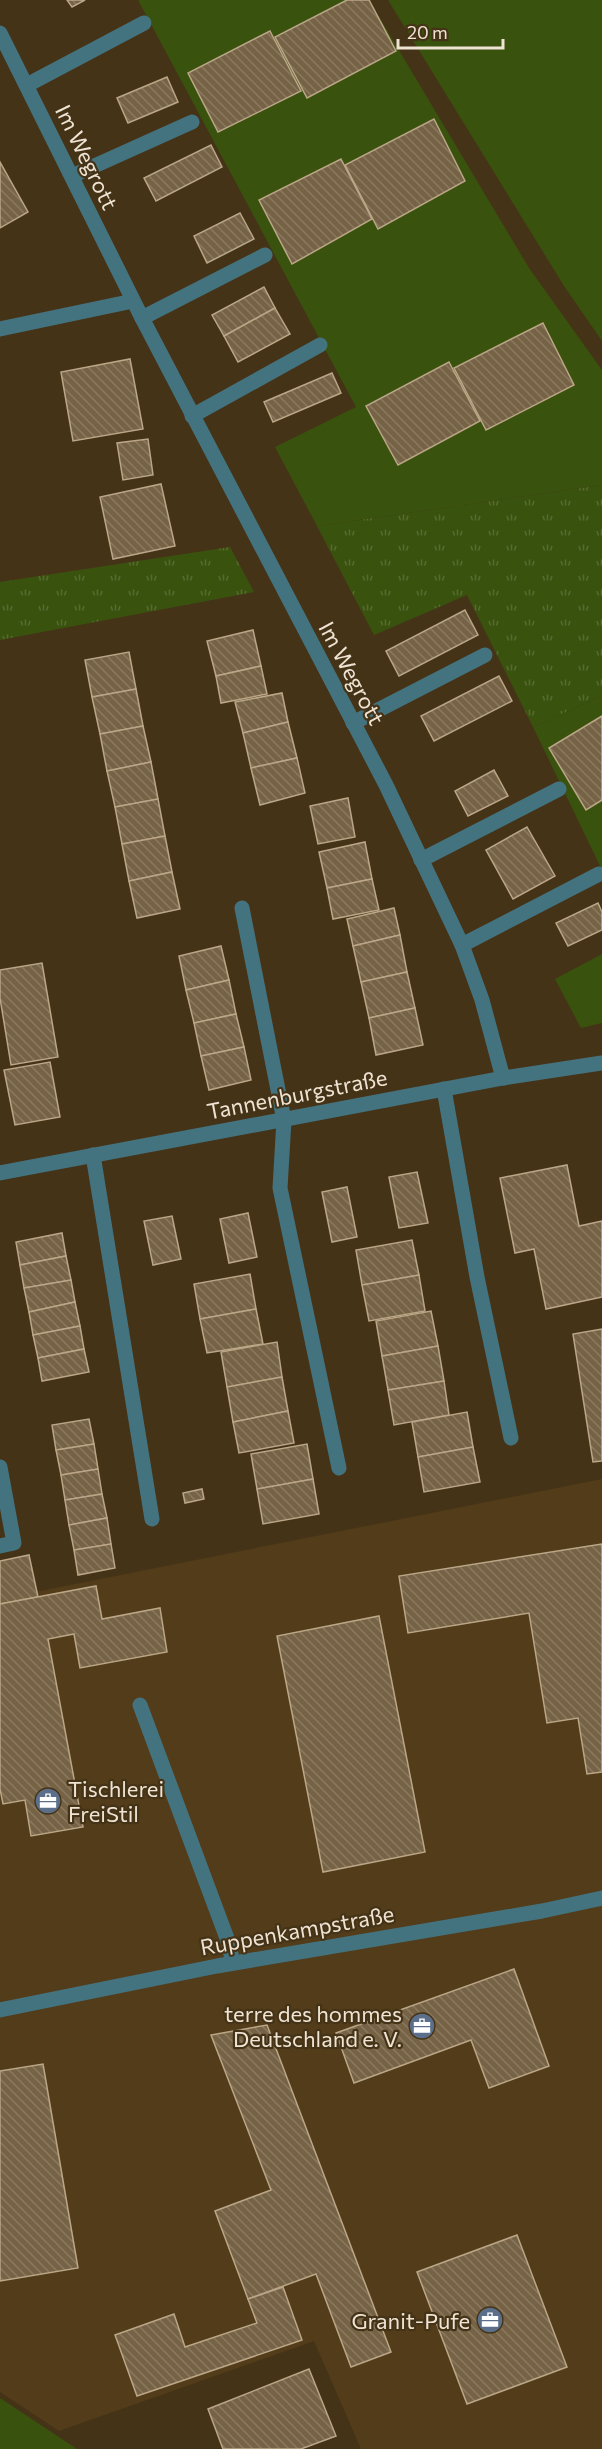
<svg xmlns="http://www.w3.org/2000/svg" width="602" height="2449" viewBox="0 0 602 2449" font-family="Commissioner,sans-serif">
<style>
.built{fill:#523c19}
.green{fill:#39520e}
.park{fill:url(#park-tufts)}
.building{fill:url(#building-back-hatch);stroke:#bba687;stroke-width:1.5}
.lines{fill:none;stroke-linecap:round;stroke-linejoin:round}
.minor{stroke:#447380;stroke-width:15}
.labels{text-anchor:middle;dominant-baseline:central;stroke-width:4.5;stroke-linejoin:round;paint-order:stroke}
.street-label{font-size:22px;fill:#efe4d4;stroke:#453317}
.poi-label{font-size:22px;fill:#efe4d4;stroke:#453317;text-anchor:end}
</style>
<defs>
<pattern id="park-tufts" width="24" height="20" patternUnits="userSpaceOnUse" patternTransform="scale(1.5)"><rect width="24" height="20" fill="#39520e"/><path d="M3 7l-1-3M5 7V3M7 7l1-3M15 17l-1-3M17 17v-4M19 17l1-3" fill="none" stroke="#566b30"/></pattern>
<pattern id="building-back-hatch" width="6" height="6" patternUnits="userSpaceOnUse" patternTransform="scale(1.5)"><rect width="6" height="6" fill="#766346"/><path d="M-1 5l2 2M0 0l6 6M5-1l2 2" fill="none" stroke="#8a7960"/></pattern>
</defs>
<rect width="100%" height="100%" fill="#453317"/>
<polygon class="built" points="602,1479 602,2449 361,2449 314,2341 59,2431 0,2392 0,1599"/>
<g class="green">
<polygon points="138,0 369,0 529,268 602,370 602,485 317,526 275,447 356,407"/>
<polygon points="388,0 602,0 602,341 564,286"/>
<polygon points="602,696 602,870 533,727"/>
<polygon points="602,954 602,1023 581,1028 555,979"/>
<polygon points="0,2398 77,2449 0,2449"/>
</g>
<g class="park">
<polygon points="602,485 602,696 533,727 467,595 374,635 317,526"/>
<polygon points="230,547 254,592 0,640 0,582"/>
</g>
<g class="building">
<polygon points="67,0 85,0 72,7"/>
<polygon points="347,0 369,0 396,51 307,98 275,37"/>
<polygon points="270,31 301,91 218,132 188,73"/>
<polygon points="167,77 178,102 128,123 117,98"/>
<polygon points="434,119 465,181 378,229 345,165"/>
<polygon points="211,145 222,167 156,201 144,178"/>
<polygon points="341,159 372,219 292,264 259,200"/>
<polygon points="0,162 28,212 0,228"/>
<polygon points="240,213 254,239 207,263 194,236"/>
<polygon points="264,287 275,308 224,336 212,315"/>
<polygon points="275,308 290,334 238,362 224,336"/>
<polygon points="543,323 574,385 486,430 454,368"/>
<polygon points="130,359 143,429 73,441 61,372"/>
<polygon points="449,362 480,421 398,465 366,406"/>
<polygon points="332,373 341,393 273,422 264,402"/>
<polygon points="148,439 153,475 123,480 117,443"/>
<polygon points="161,484 175,546 113,559 100,497"/>
<polygon points="465,610 478,635 399,676 386,651"/>
<polygon points="253,630 261,666 216,676 207,641"/>
<polygon points="129,652 136,689 92,697 85,660"/>
<polygon points="261,666 267,694 221,703 216,676"/>
<polygon points="499,676 512,701 434,741 421,716"/>
<polygon points="136,689 143,726 100,734 92,697"/>
<polygon points="282,693 288,722 243,733 235,702"/>
<polygon points="602,716 602,800 586,810 549,748"/>
<polygon points="288,722 297,758 251,768 243,733"/>
<polygon points="143,726 151,762 107,771 100,734"/>
<polygon points="297,758 305,793 260,805 251,768"/>
<polygon points="151,762 158,799 115,807 107,771"/>
<polygon points="494,770 508,796 468,816 455,791"/>
<polygon points="348,798 355,837 318,844 310,806"/>
<polygon points="158,799 165,836 122,844 115,807"/>
<polygon points="527,827 555,876 513,899 486,850"/>
<polygon points="165,836 172,872 129,881 122,844"/>
<polygon points="365,842 372,879 327,888 319,852"/>
<polygon points="172,872 180,909 137,918 129,881"/>
<polygon points="372,879 379,910 333,919 327,888"/>
<polygon points="598,903 602,912 602,930 568,946 556,923"/>
<polygon points="394,908 400,935 353,946 347,919"/>
<polygon points="400,935 407,972 361,982 353,946"/>
<polygon points="221,946 229,980 186,990 179,956"/>
<polygon points="42,963 58,1057 11,1065 0,998 0,970"/>
<polygon points="407,972 415,1008 369,1018 361,982"/>
<polygon points="229,980 236,1014 194,1023 186,990"/>
<polygon points="415,1008 423,1045 376,1055 369,1018"/>
<polygon points="236,1014 244,1047 201,1056 194,1023"/>
<polygon points="244,1047 251,1080 209,1090 201,1056"/>
<polygon points="50,1062 60,1117 15,1125 4,1070"/>
<polygon points="567,1165 579,1226 602,1221 602,1297 546,1309 534,1249 515,1253 500,1178"/>
<polygon points="417,1172 428,1223 399,1228 389,1177"/>
<polygon points="347,1187 357,1237 332,1242 322,1192"/>
<polygon points="248,1213 257,1257 229,1263 220,1219"/>
<polygon points="172,1216 181,1259 153,1265 144,1221"/>
<polygon points="62,1233 66,1256 20,1265 16,1242"/>
<polygon points="412,1240 419,1275 362,1285 356,1250"/>
<polygon points="66,1256 71,1280 24,1288 20,1265"/>
<polygon points="250,1274 256,1309 200,1319 194,1284"/>
<polygon points="419,1275 425,1311 369,1321 362,1285"/>
<polygon points="71,1280 75,1302 29,1312 24,1288"/>
<polygon points="75,1302 80,1326 33,1335 29,1312"/>
<polygon points="256,1309 263,1344 207,1353 200,1319"/>
<polygon points="431,1311 438,1346 382,1356 376,1321"/>
<polygon points="80,1326 84,1349 38,1358 33,1335"/>
<polygon points="602,1329 602,1461 593,1462 573,1334"/>
<polygon points="277,1342 282,1377 227,1387 221,1352"/>
<polygon points="438,1346 444,1381 388,1390 382,1356"/>
<polygon points="84,1349 89,1372 42,1381 38,1358"/>
<polygon points="282,1377 288,1411 233,1422 227,1387"/>
<polygon points="444,1381 449,1415 394,1425 388,1390"/>
<polygon points="288,1411 294,1443 239,1453 233,1422"/>
<polygon points="467,1412 473,1447 418,1457 412,1422"/>
<polygon points="89,1419 94,1444 56,1450 52,1425"/>
<polygon points="94,1444 98,1469 61,1475 56,1450"/>
<polygon points="307,1444 313,1479 257,1489 251,1454"/>
<polygon points="473,1447 480,1482 424,1492 418,1457"/>
<polygon points="98,1469 102,1494 65,1500 61,1475"/>
<polygon points="313,1479 319,1514 263,1524 257,1489"/>
<polygon points="202,1489 204,1499 185,1503 183,1493"/>
<polygon points="102,1494 107,1518 69,1525 65,1500"/>
<polygon points="107,1518 111,1544 74,1550 69,1525"/>
<polygon points="111,1544 115,1568 78,1575 74,1550"/>
<polygon points="602,1544 602,1772 587,1774 578,1718 547,1723 529,1613 408,1633 399,1576"/>
<polygon points="29,1555 38,1597 0,1604 0,1561"/>
<polygon points="96,1586 102,1619 160,1608 167,1652 80,1668 74,1634 48,1639 83,1827 31,1836 25,1800 3,1804 0,1789 0,1604"/>
<polygon points="379,1616 425,1852 323,1872 277,1636"/>
<polygon points="514,1969 549,2066 489,2088 471,2040 354,2083 336,2033"/>
<polygon points="267,2025 391,2352 351,2367 316,2274 248,2299 215,2211 271,2190 211,2035"/>
<polygon points="43,2064 78,2268 0,2281 0,2071"/>
<polygon points="517,2235 567,2367 467,2404 417,2272"/>
<polygon points="283,2287 302,2340 137,2396 115,2335 174,2314 185,2347 257,2323 248,2299"/>
<polygon points="309,2369 336,2436 301,2449 223,2449 208,2409"/>
</g>
<g class="lines">
<g class="minor">
<polyline points="0,33 142,318 386,785 462,945 482,1000 503,1078"/>
<polyline points="27,85 144,23"/>
<polyline points="72,176 192,122"/>
<polyline points="142,318 265,255"/>
<polyline points="0,329 133,301"/>
<polyline points="192,416 320,345"/>
<polyline points="353,723 485,655"/>
<polyline points="421,860 559,789"/>
<polyline points="242,908 284,1120 280,1188 339,1468"/>
<polyline points="462,945 599,874"/>
<polyline points="444,1089 477,1277 511,1438"/>
<polyline points="93,1155 152,1519"/>
<polyline points="0,1173 503,1078 602,1063"/>
<polyline points="0,1467 14,1543 0,1546"/>
<polyline points="140,1705 228,1941 233,1963"/>
<polyline points="0,2010 217,1966 542,1911 602,1898"/>
</g>
</g>
<defs>
<symbol id="office-disc" viewBox="-11 -11 22 22"><circle r="9.5" fill="#5c6f8a" stroke="#453317"/><path d="M-6-3h4V-5.5h4V-3h4V5H-6ZM-1-4.5V-3h2v-1.5ZM-6 0V1H6V0Z" fill="#fff"/></symbol>
</defs>
<g fill-rule="evenodd">
<use href="#office-disc" x="33" y="1786" width="30" height="30"/>
<use href="#office-disc" x="407" y="2011" width="30" height="30"/>
<use href="#office-disc" x="475" y="2305" width="30" height="30"/>
</g>
<g class="labels">
<g class="street-label">
<text transform="translate(87 157) rotate(64)">Im Wegrott</text>
<text transform="translate(352 673) rotate(62)">Im Wegrott</text>
<text transform="translate(297 1094) rotate(-11)">Tannenburgstraße</text>
<text transform="translate(297 1930) rotate(-10)">Ruppenkampstraße</text>
</g>
<g class="poi-label">
<text x="68" y="1788" text-anchor="start">Tischlerei<tspan x="68" dy="25">FreiStil</tspan></text>
<text x="402" y="2013">terre des hommes<tspan x="402" dy="25">Deutschland e. V.</tspan></text>
<text x="470" y="2320">Granit-Pufe</text>
</g>
</g>
<path d="M398 39v9h105v-9" fill="none" stroke="#efe4d4" stroke-width="3"/>
<text x="407" y="39" font-size="18" fill="#efe4d4" stroke="#453317" stroke-width="4.5" paint-order="stroke">20 m</text>
</svg>
